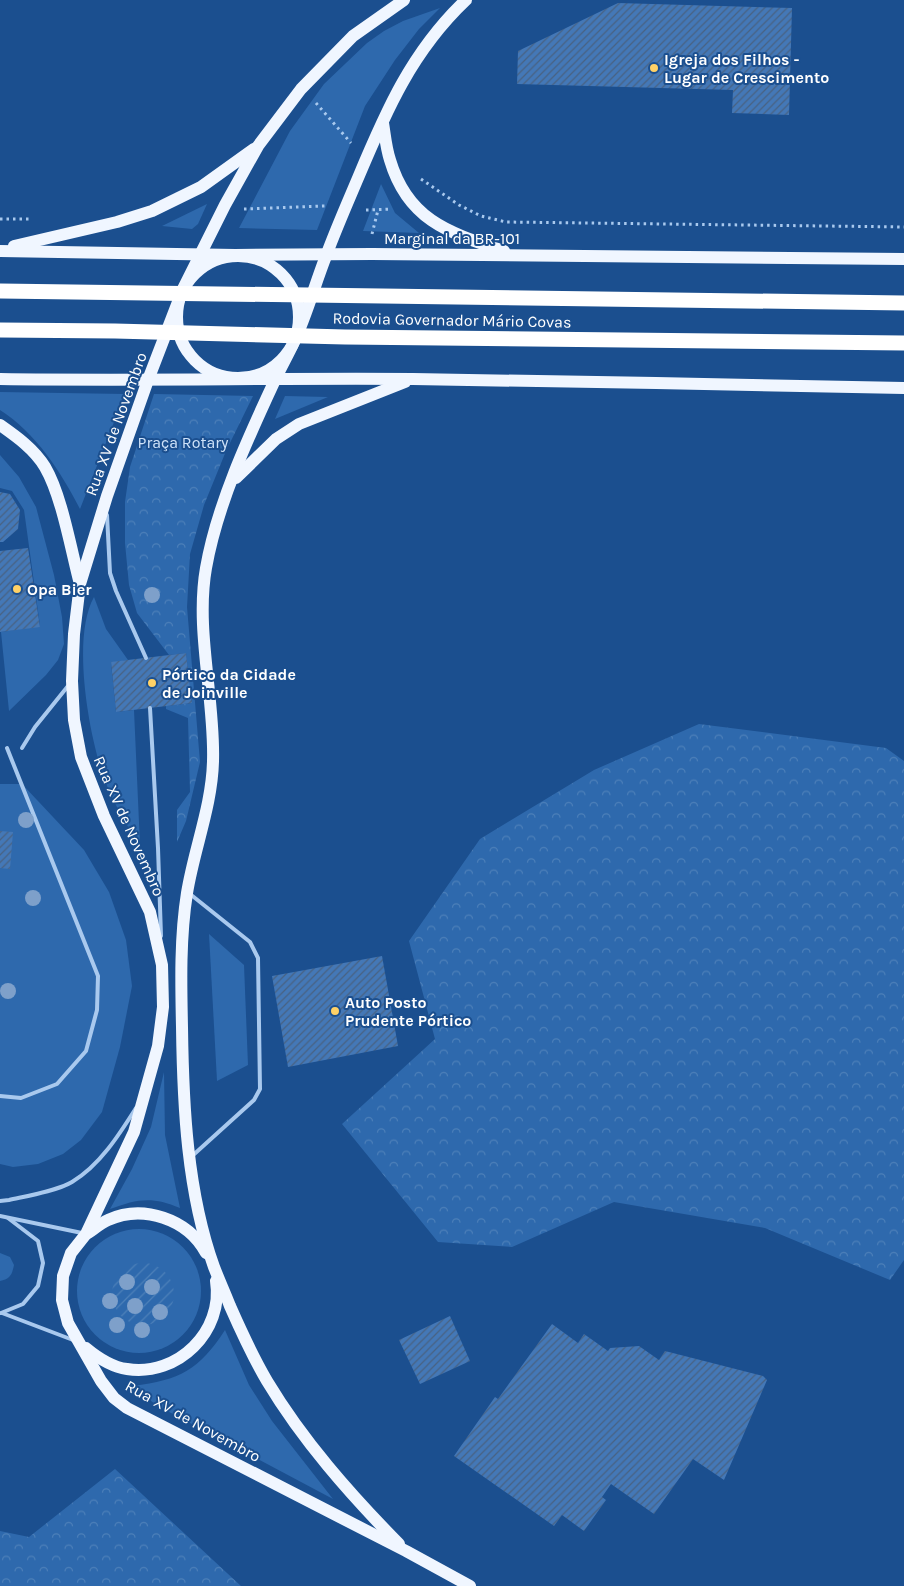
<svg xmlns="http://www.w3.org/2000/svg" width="904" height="1586" viewBox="0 0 904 1586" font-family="Karla,sans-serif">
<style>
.grass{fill:#2e69ad}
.forest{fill:url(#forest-crowns)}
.garden{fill:url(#garden-furrows)}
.building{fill:url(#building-hatch)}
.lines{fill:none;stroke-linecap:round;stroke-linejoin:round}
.path{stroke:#a9c9ee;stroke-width:3;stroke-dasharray:2.5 4;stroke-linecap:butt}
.lane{stroke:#a9c9ee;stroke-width:4}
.primary{stroke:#f0f6ff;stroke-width:12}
.highway{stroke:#fff;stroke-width:15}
.tree{fill:#7ea0ca}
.poi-dot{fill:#ffd166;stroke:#1b4f8f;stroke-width:2}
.labels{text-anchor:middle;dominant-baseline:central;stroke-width:4;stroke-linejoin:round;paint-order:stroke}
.poi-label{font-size:16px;font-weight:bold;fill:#fff;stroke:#1b4f8f;text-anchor:start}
.street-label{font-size:16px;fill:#fff;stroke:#1b4f8f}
.park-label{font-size:16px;fill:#cfe3fa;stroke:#1b4f8f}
</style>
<defs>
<pattern id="forest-crowns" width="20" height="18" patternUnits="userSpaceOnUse" patternTransform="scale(1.25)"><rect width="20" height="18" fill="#2e69ad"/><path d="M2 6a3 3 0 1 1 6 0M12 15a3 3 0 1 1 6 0" fill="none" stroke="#4d80b9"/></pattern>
<pattern id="garden-furrows" width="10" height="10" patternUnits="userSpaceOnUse" patternTransform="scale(1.25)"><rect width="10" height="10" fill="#2e69ad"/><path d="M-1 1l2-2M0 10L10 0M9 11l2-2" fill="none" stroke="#4d80b9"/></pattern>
<pattern id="building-hatch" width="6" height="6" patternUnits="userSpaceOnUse" patternTransform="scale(1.25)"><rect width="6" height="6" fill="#4478b7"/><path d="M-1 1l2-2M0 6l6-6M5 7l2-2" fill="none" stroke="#486282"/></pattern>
</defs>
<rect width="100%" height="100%" fill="#1b4f8f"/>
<g class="grass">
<polygon points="440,8 419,29 395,60 365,106 317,230 239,228 290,131 324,84 367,43 384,31 403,21"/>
<polygon points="381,184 395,213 419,233 363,231"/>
<polygon points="207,204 198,224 192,229 162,226"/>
<path d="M0,392L125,394L80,509C61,472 36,433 0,410Z"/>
<polygon points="285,396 328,397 275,419"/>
<polygon points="0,455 19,477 36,507 54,575 62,617 64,644 58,660 46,675 9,711 1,632 40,626 24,510 12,491 0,488"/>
<path d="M94,597L106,629L128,660L111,663L116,712L134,710L140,845C126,825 114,803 105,781C89,737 71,638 94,597Z"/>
<polygon points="0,784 22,784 84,850 109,892 126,940 132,986 120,1047 102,1112 81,1140 63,1154 38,1164 13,1167 0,1164"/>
<polygon points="209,934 244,965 248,1065 217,1081"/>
<path d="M164,1072L165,1135L180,1208C152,1196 137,1199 110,1209L132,1169L151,1127Z"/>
<circle cx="139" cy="1291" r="62"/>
<path d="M0,1253L10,1257L14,1265C12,1275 10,1279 0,1281Z"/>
<path d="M225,1330L249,1385L272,1421L333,1499L156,1405L133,1386C180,1380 199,1370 225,1330Z"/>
</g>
<g class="forest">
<polygon points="154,394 253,396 226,451 204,505 190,554 187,607 200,762 186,821 177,842 177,810 190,792 188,718 166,709 166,706 192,703 186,653 169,655 137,613 129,585 125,543 125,502 130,467"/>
<polygon points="699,724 886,748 904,761 904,1260 890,1280 765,1228 614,1202 512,1247 438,1242 342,1124 435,1039 409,941 480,839 594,770"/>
<polygon points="115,1469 241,1586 0,1586 0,1531 29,1537"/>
</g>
<circle class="garden" cx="143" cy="1294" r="31"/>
<g class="building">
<polygon points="618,3 792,8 789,115 732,113 733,90 517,84 518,51"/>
<polygon points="0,492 10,494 20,510 18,529 3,542 0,542"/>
<polygon points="28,548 40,627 0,632 0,551"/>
<polygon points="186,653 192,703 116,712 111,662"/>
<polygon points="0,831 13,832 10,869 0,868"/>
<polygon points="382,956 398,1046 288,1067 272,976"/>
<polygon points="450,1316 470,1361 420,1384 399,1340"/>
<polygon points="552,1324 578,1343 584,1334 608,1351 610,1348 639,1346 659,1360 665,1351 763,1376 767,1380 724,1480 693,1459 654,1514 611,1484 602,1497 606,1500 584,1531 562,1515 554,1526 454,1456 495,1397 498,1399"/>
</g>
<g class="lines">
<g class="path">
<polyline points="316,103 351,143"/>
<polyline points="421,179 459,205 481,216 506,222 904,227"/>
<polyline points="244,209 325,206"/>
<polyline points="366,210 392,209"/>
<polyline points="0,219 32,219"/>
<polyline points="372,234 378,210"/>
</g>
<g class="lane">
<polyline points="107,515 110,573 116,591 146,658"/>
<polyline points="150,708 158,848 161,936"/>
<polyline points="22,748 35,727 68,686"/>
<polyline points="190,894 250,942 258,958 260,1089 254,1100 191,1157"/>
<polyline points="0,1096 21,1098 57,1084 86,1051 97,1010 98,976 7,748"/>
<path d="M0,1201L9,1200C27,1196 57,1191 72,1182C100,1165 119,1135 136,1108"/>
<polyline points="0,1216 82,1233"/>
<polyline points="1,1313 23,1304 38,1286 43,1263 38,1241 8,1218"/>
<polyline points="2,1313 73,1340"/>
</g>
<g class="primary">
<polyline points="404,0 353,36 301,89 258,146 225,205 183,289 148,380 107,496 80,584 74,634 72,681 74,720 81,757 104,816 150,912 162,965 163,1007 158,1046 134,1132 86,1234 71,1253 63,1276 62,1300 68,1323 101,1381 114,1398 127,1408 406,1551 470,1586"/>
<path d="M383,123C385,135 386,148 390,160C408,221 450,233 504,251"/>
<polyline points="14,246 117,222 152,211 201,187 254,149"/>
<polyline points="0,251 235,255 372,254 904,259"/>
<circle cx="238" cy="317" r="61"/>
<path d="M0,379C138,381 276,378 413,379C577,381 740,385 904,388"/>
<path d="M0,425C17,437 34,449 45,467C62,496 71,550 80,584"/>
<polyline points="236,478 276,439 299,424 405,382"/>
<path d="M88,1233C94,1229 101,1223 108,1220C143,1204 188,1219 206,1253"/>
<path d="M86,1348C98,1358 111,1367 127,1369C178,1377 224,1331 216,1281"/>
<path d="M399,1544C350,1494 303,1441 267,1381C253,1357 241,1331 230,1306C225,1293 219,1280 214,1267C187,1192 183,1105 182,1027C181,982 180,937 187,893C194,849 212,806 213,761C215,699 195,630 206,568C217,505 248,438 275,380C281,367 288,355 294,342C307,314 315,284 326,256C336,229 347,204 358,178C386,111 412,51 466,0"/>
</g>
<g class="highway">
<polyline points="0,291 904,303"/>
<polyline points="0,330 115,331 345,337 904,343"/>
</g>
</g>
<g class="tree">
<circle cx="152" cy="595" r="8"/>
<circle cx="26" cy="820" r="8"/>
<circle cx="33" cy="898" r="8"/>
<circle cx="8" cy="991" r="8"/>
<circle cx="127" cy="1282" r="8"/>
<circle cx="152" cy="1287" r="8"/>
<circle cx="110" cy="1301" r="8"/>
<circle cx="135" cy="1306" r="8"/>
<circle cx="160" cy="1312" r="8"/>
<circle cx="117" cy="1325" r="8"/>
<circle cx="142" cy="1330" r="8"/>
</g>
<g class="poi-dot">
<circle cx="654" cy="68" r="5"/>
<circle cx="17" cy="589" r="5"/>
<circle cx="152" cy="683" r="5"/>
<circle cx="335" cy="1011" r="5"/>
</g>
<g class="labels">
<g class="poi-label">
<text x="664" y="59">Igreja dos Filhos -<tspan x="664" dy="18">Lugar de Crescimento</tspan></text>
<text x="27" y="589">Opa Bier</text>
<text x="162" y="674">Pórtico da Cidade<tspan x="162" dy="18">de Joinville</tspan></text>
<text x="345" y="1002">Auto Posto<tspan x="345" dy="18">Prudente Pórtico</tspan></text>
</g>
<g class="street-label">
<text x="452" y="238">Marginal da BR-101</text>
<text transform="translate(452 320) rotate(1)">Rodovia Governador Mário Covas</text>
<text transform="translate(116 424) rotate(-70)">Rua XV de Novembro</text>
<text transform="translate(129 826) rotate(66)">Rua XV de Novembro</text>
<text transform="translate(193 1421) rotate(29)">Rua XV de Novembro</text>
</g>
<g class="park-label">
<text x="183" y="442">Praça Rotary</text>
</g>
</g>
</svg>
